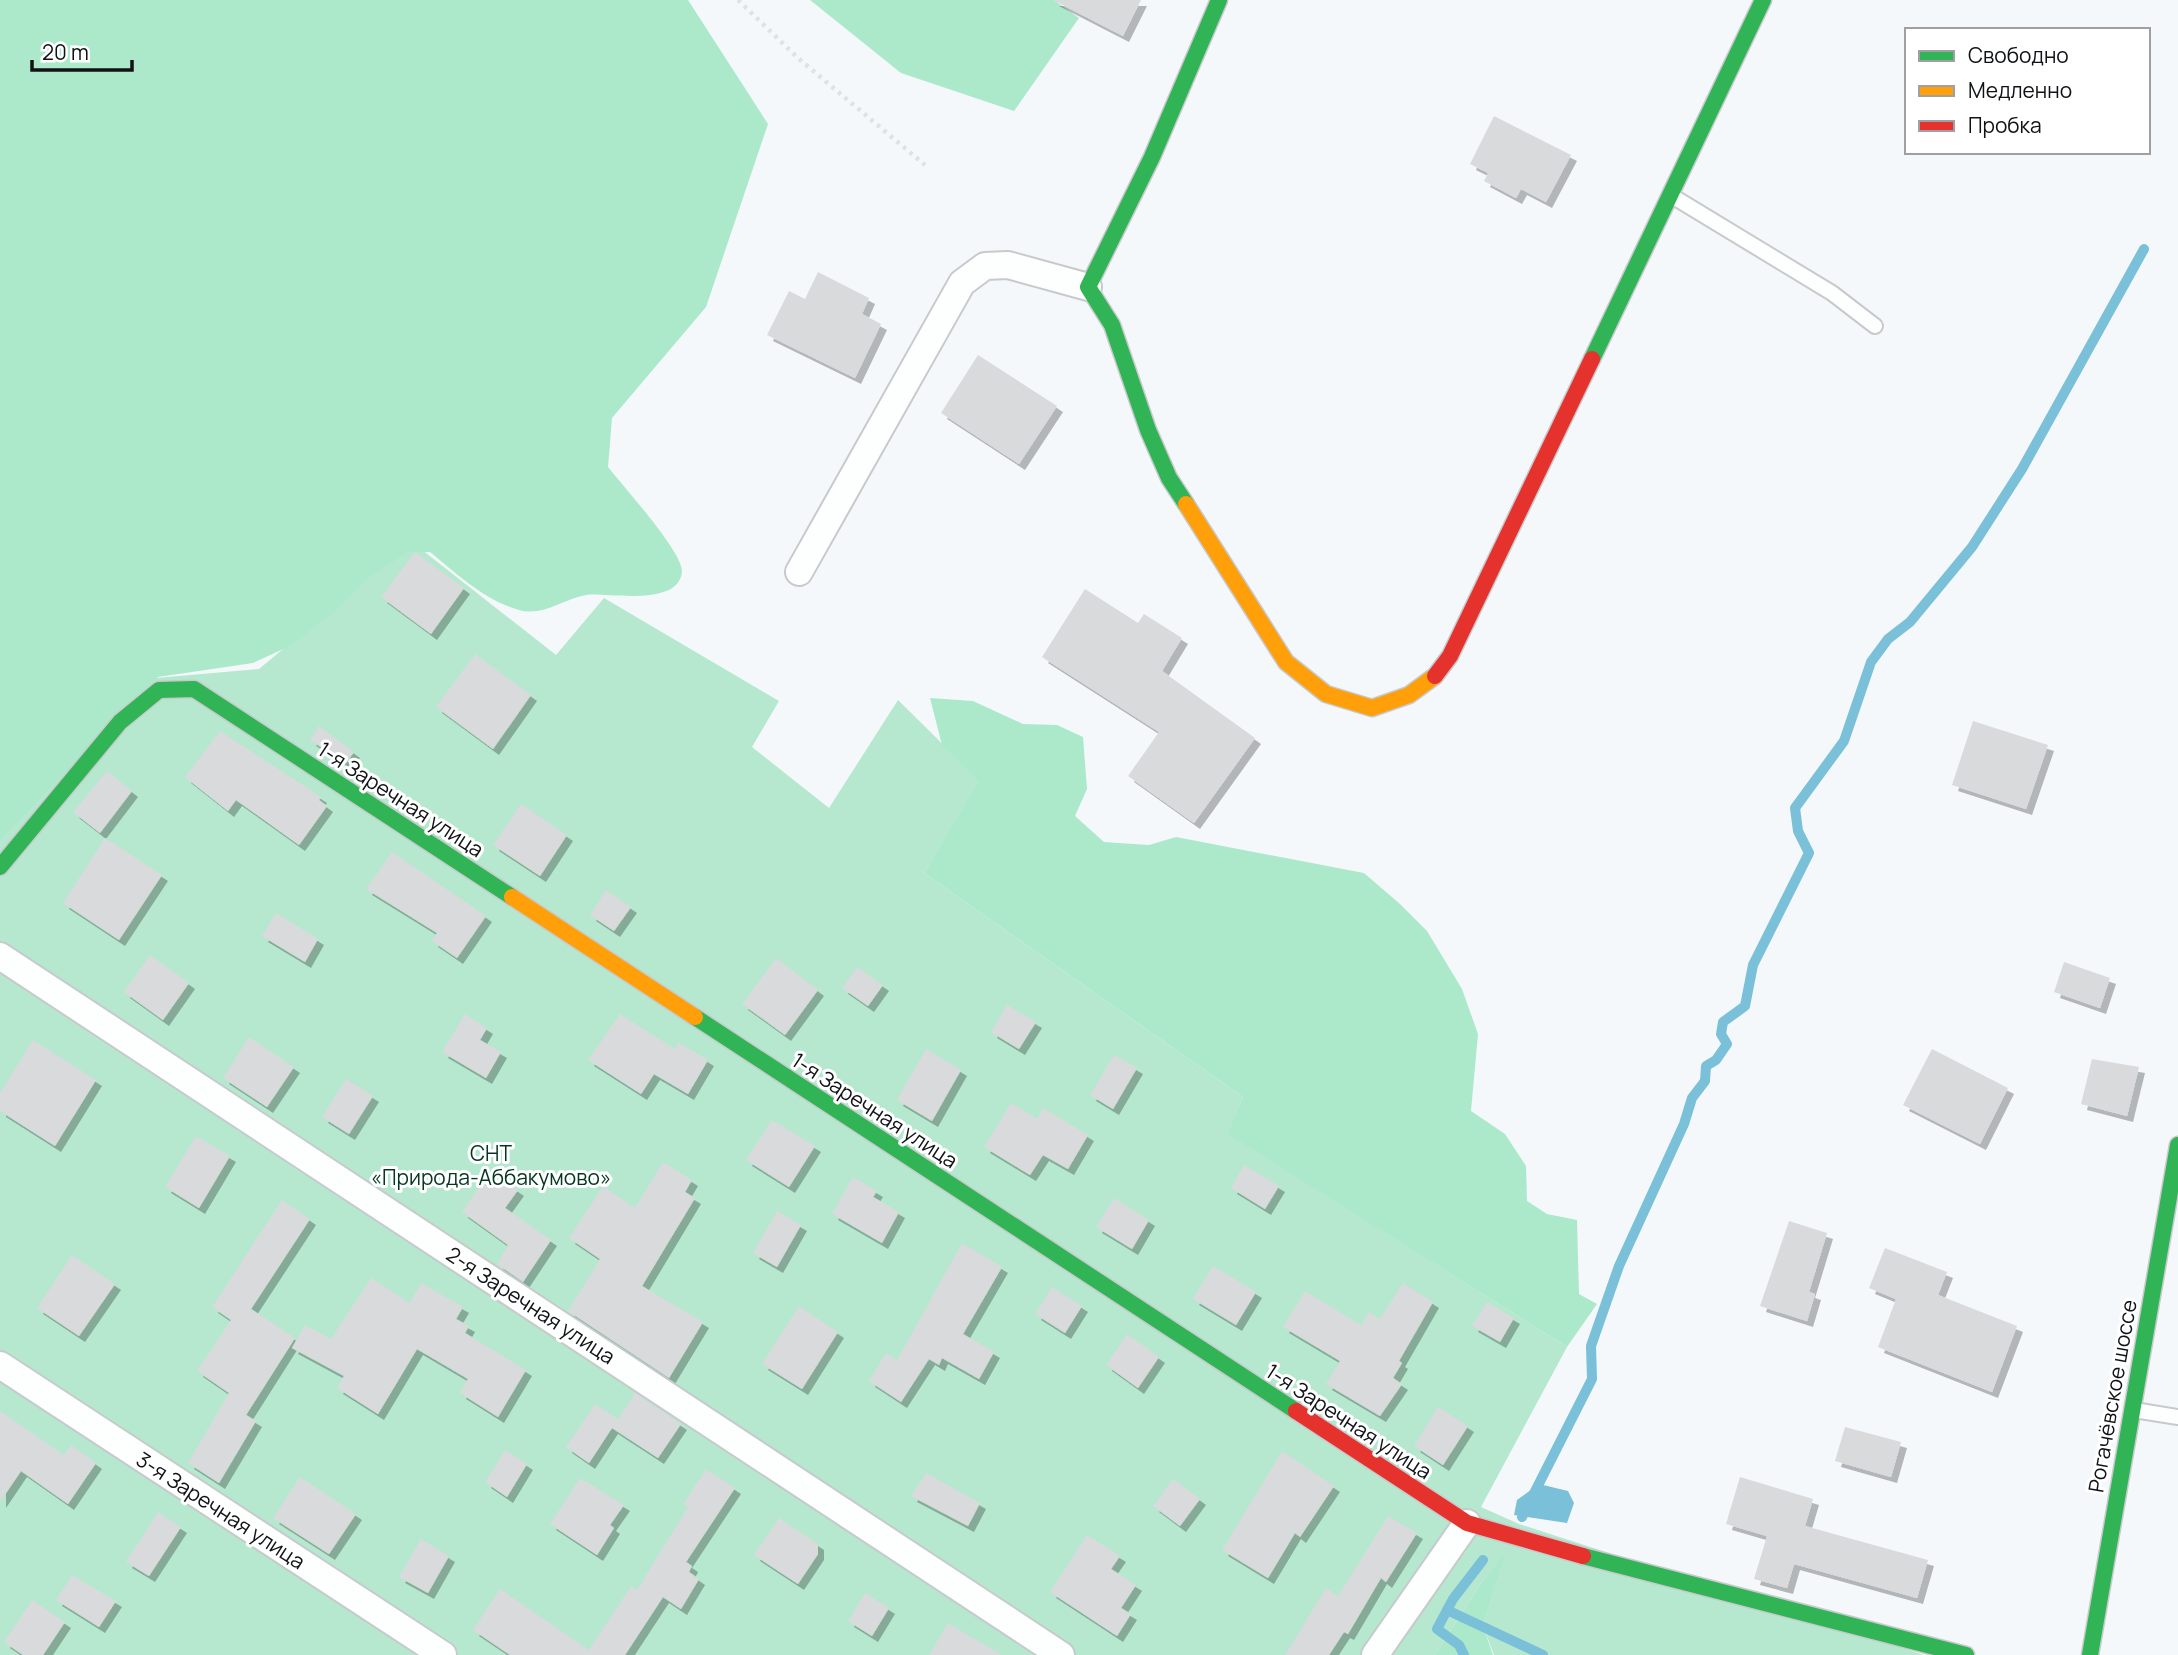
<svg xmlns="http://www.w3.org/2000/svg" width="2178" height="1655" viewBox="0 0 2178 1655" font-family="Manrope,sans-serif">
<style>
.green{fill:#b5e8ce}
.forest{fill:#ace9cb}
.water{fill:#79c0d8}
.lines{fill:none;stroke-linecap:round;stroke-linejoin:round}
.stream{stroke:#79c0d8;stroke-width:10}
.building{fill:#d9dadc;filter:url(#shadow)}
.lane-casing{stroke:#c7cacc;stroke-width:18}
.street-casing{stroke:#c7cacc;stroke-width:30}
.fast-casing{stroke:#c7cacc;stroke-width:19}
.slow-casing{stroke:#c7cacc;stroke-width:19}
.jam-casing{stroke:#c7cacc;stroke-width:19}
.path{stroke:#e0e2e2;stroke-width:4.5;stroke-dasharray:3.5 5;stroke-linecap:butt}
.lane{stroke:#fdfefe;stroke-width:14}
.street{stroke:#fdfefe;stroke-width:26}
.fast{stroke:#30b455;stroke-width:16}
.slow{stroke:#ff9f0a;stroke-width:16}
.jam{stroke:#e5322d;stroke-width:16}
.labels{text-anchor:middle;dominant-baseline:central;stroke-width:6;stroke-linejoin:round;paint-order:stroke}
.street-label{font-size:21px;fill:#101215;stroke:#fff}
.park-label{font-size:21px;fill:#053620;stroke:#fff}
</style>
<defs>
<filter id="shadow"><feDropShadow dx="6" dy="6" stdDeviation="0" flood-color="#0004"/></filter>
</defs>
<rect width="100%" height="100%" fill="#f4f8fb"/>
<polygon class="green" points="412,542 556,655 604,598 779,701 752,747 829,808 898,700 980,781 924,873 1243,1097 1229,1134 1567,1347 1481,1507 1519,1524 1924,1655 1494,1655 1483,1626 1505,1554 1481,1583 1435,1655 0,1655 0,617 87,684 259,669"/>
<g class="forest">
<path d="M0,0H688L768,124L706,307L612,418L608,467C622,485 682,551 682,571C680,608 605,592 586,595C563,599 543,617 519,610C484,600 457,574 430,552H408L370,577L335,611L290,646L253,663L158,677L0,840Z"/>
<polygon points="810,0 1054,0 1079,18 1014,111 901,73"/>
<polygon points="930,698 973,701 1023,724 1057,725 1083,737 1087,789 1075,816 1104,842 1149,845 1176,837 1364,873 1400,904 1427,931 1462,989 1478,1034 1471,1111 1505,1134 1526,1166 1527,1201 1547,1214 1577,1220 1579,1294 1597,1304 1567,1347 1228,1134 1243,1097 924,873 979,781 942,745"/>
<polygon points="1506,1552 1483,1626 1493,1655 1435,1655 1481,1583"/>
</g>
<polygon class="water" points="1539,1484 1568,1491 1574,1503 1567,1523 1514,1515 1517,1500"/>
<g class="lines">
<g class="stream">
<polyline points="1522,1517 1592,1379 1591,1346 1619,1266 1684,1124 1692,1098 1705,1081 1706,1066 1716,1060 1727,1044 1721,1034 1723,1022 1745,1006 1753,965 1809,853 1798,831 1795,808 1844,741 1871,662 1888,639 1910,622 1972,547 2022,469 2144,249"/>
<polyline points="1447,1610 1543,1655"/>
<polyline points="1464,1655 1459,1645 1437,1629 1453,1599 1483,1560"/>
</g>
</g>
<g class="building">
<polygon points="1053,0 1141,0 1123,36"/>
<polygon points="1494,116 1571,155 1546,202 1521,189 1516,198 1484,181 1488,173 1470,164"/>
<polygon points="818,272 869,298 862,314 881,324 855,378 767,335 789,291 805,299"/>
<polygon points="978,355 1057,406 1019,464 941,413"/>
<polygon points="415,552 464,588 431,634 381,597"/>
<polygon points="1085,589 1138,623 1144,614 1182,638 1162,671 1255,738 1194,823 1128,776 1159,732 1042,657"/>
<polygon points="475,654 531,695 493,749 436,707"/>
<polygon points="1973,721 2048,745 2026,809 1952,785"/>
<polygon points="319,726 354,752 346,763 310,740"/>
<polygon points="220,731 321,797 319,800 327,806 299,845 236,800 228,811 185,777"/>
<polygon points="107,771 132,791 100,833 73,812"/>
<polygon points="521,804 567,835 540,876 493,845"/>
<polygon points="105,838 162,875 119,940 63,903"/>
<polygon points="392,852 486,916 457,958 432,941 437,933 366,889"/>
<polygon points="606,890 631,907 614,931 590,915"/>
<polygon points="276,913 318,939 305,962 262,936"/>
<polygon points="150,955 189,983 163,1020 124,992"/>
<polygon points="776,958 818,990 785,1035 742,1004"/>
<polygon points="2064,962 2110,978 2100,1008 2054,992"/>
<polygon points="857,967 883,985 868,1006 842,988"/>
<polygon points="1007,1005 1036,1022 1019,1049 991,1032"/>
<polygon points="465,1014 487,1028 480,1040 501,1052 486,1078 442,1052"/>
<polygon points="620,1014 675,1049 678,1042 708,1060 688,1094 654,1074 641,1094 588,1060"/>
<polygon points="249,1037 294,1067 267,1107 223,1078"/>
<polygon points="33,1040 96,1080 55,1146 0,1111 0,1093"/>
<polygon points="926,1049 961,1070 932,1121 897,1100"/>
<polygon points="1932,1049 2008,1088 1980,1144 1903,1105"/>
<polygon points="1114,1055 1137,1068 1113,1109 1090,1095"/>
<polygon points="2092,1059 2139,1067 2127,1116 2081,1104"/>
<polygon points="346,1079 373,1096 349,1134 322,1117"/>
<polygon points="1011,1103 1037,1119 1043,1108 1088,1135 1068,1169 1043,1155 1030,1175 984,1147"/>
<polygon points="772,1120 815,1146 789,1187 746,1160"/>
<polygon points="196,1136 230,1156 199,1208 165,1187"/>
<polygon points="663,1162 692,1180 685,1192 695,1198 642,1286 703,1322 669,1378 568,1311 600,1259 569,1238 603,1186 635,1208"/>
<polygon points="1244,1165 1279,1186 1265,1209 1231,1188"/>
<polygon points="490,1171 518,1190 505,1208 551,1240 523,1282 497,1264 508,1245 462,1212"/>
<polygon points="853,1177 877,1191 873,1197 899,1212 882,1243 832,1214"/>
<polygon points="1114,1198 1149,1220 1132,1249 1096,1227"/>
<polygon points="282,1200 310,1219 251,1309 295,1338 246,1415 256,1421 219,1483 188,1463 229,1393 197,1371 231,1320 212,1307"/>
<polygon points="777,1211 801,1225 777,1267 753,1253"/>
<polygon points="1789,1221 1827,1233 1809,1292 1815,1294 1807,1321 1760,1306"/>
<polygon points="962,1243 1002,1267 963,1334 994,1352 979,1379 942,1358 939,1365 929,1359 901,1402 869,1381 886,1353 897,1360"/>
<polygon points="1885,1248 1947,1272 1938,1295 2017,1326 1992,1392 1878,1347 1896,1299 1869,1288"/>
<polygon points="72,1255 115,1284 79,1336 37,1308"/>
<polygon points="1213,1266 1256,1292 1236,1325 1193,1299"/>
<polygon points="371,1278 410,1303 421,1283 463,1307 456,1319 469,1326 465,1333 526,1370 498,1417 460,1393 468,1379 417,1349 378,1414 337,1388 344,1376 292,1348 305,1325 331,1339"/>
<polygon points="1403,1283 1433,1302 1399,1361 1402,1363 1393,1378 1402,1384 1380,1416 1326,1384 1340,1361 1283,1327 1305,1291 1361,1325 1369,1312 1380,1319"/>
<polygon points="1052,1287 1082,1306 1065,1333 1035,1314"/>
<polygon points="1487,1302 1514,1318 1500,1342 1472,1326"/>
<polygon points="799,1306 838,1332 802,1389 762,1364"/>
<polygon points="1127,1334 1159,1357 1138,1388 1106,1365"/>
<polygon points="635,1393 681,1424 658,1458 612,1428 589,1463 566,1447 595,1404 618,1419"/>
<polygon points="1438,1407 1468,1426 1443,1465 1414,1446"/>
<polygon points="0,1411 64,1455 71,1445 96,1463 68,1504 21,1471 0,1502"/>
<polygon points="1845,1427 1901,1442 1891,1477 1835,1461"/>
<polygon points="505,1450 527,1464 507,1497 485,1482"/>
<polygon points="1282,1451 1334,1486 1300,1537 1295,1533 1268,1578 1222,1550"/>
<polygon points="706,1469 735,1488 686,1562 692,1566 689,1572 699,1579 681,1609 663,1597 625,1655 510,1655 473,1630 500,1589 589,1650 631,1586 637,1590 688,1507 683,1504"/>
<polygon points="926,1473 980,1503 968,1526 911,1496"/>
<polygon points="300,1477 356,1514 329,1554 273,1518"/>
<polygon points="1740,1477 1813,1499 1805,1526 1928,1560 1917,1598 1794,1564 1787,1588 1754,1579 1767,1536 1726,1524"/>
<polygon points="580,1478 624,1505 610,1525 614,1528 597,1555 550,1524"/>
<polygon points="1173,1479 1200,1499 1180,1526 1153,1506"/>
<polygon points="158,1512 181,1527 149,1576 126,1562"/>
<polygon points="1388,1516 1417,1533 1386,1582 1381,1578 1348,1634 1344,1632 1329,1655 1285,1655 1326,1588 1338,1596"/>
<polygon points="779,1518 818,1544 818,1554 798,1584 754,1555"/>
<polygon points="1087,1535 1120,1556 1111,1569 1136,1585 1121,1608 1131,1614 1117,1636 1050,1592"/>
<polygon points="421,1539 449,1556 428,1593 399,1577"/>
<polygon points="72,1575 116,1601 99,1627 56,1600"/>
<polygon points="865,1593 889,1608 872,1636 848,1621"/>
<polygon points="32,1600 65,1622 43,1655 23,1655 4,1642"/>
<polygon points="948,1623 1002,1655 929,1655"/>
</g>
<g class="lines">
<defs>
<g id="lane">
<polyline points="1672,196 1832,293 1875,326"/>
<polyline points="2134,1410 2178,1417"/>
</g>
<g id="street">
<polyline points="799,572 962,283 985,266 1008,265 1088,287"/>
<polyline points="0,956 1061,1655"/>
<polyline points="0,1365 443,1655"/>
<polyline points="1375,1655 1467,1523"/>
</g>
<g id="fast">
<polyline points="1592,359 1763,0"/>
<polyline points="1186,504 1169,478 1148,430 1112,325 1088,287 1152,157 1219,0"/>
<polyline points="0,867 120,722 159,690 194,689 512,897"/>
<polyline points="695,1017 1296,1411"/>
<polyline points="1583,1556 1966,1655"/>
<polyline points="2090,1655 2178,1145"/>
</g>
<g id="slow">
<polyline points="1186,504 1286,662 1326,694 1372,708 1409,695 1435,676"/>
<polyline points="512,897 695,1017"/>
</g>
<g id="jam">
<polyline points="1435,676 1450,656 1592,359"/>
<polyline points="1296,1411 1467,1523 1583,1556"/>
</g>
</defs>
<use href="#lane" class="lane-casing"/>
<use href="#street" class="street-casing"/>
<use href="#fast" class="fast-casing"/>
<use href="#slow" class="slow-casing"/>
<use href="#jam" class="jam-casing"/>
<polyline class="path" points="738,0 799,59 925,165"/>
<use href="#lane" class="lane"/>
<use href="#street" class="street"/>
<use href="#fast" class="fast"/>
<use href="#slow" class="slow"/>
<use href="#jam" class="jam"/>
</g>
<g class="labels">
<g class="street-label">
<text transform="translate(401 799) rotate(33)">1-я Заречная улица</text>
<text transform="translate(875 1110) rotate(33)">1-я Заречная улица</text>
<text transform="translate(531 1305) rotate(33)">2-я Заречная улица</text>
<text transform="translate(2112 1396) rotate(-80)">Рогачёвское шоссе</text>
<text transform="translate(1349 1421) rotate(33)">1-я Заречная улица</text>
<text transform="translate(221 1510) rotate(33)">3-я Заречная улица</text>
</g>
<g class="park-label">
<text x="491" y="1153">СНТ<tspan x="491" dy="24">«Природа-Аббакумово»</tspan></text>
</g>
</g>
<rect x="1905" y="28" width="245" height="126" fill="#ffffff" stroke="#9fa0a1" stroke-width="2"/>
<rect x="1919" y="51" width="35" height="10" fill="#30b455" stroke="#9fa0a1" stroke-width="2"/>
<text x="1968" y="63" font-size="21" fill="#101215">Свободно</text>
<rect x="1919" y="86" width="35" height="10" fill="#ff9f0a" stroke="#9fa0a1" stroke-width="2"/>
<text x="1968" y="98" font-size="21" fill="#101215">Медленно</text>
<rect x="1919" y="121" width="35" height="10" fill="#e5322d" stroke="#9fa0a1" stroke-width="2"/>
<text x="1968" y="133" font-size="21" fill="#101215">Пробка</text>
<path d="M32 60v10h100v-10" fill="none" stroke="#101215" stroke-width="3.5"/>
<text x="42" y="60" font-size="21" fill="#101215" stroke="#ffffff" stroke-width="5" paint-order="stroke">20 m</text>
</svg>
